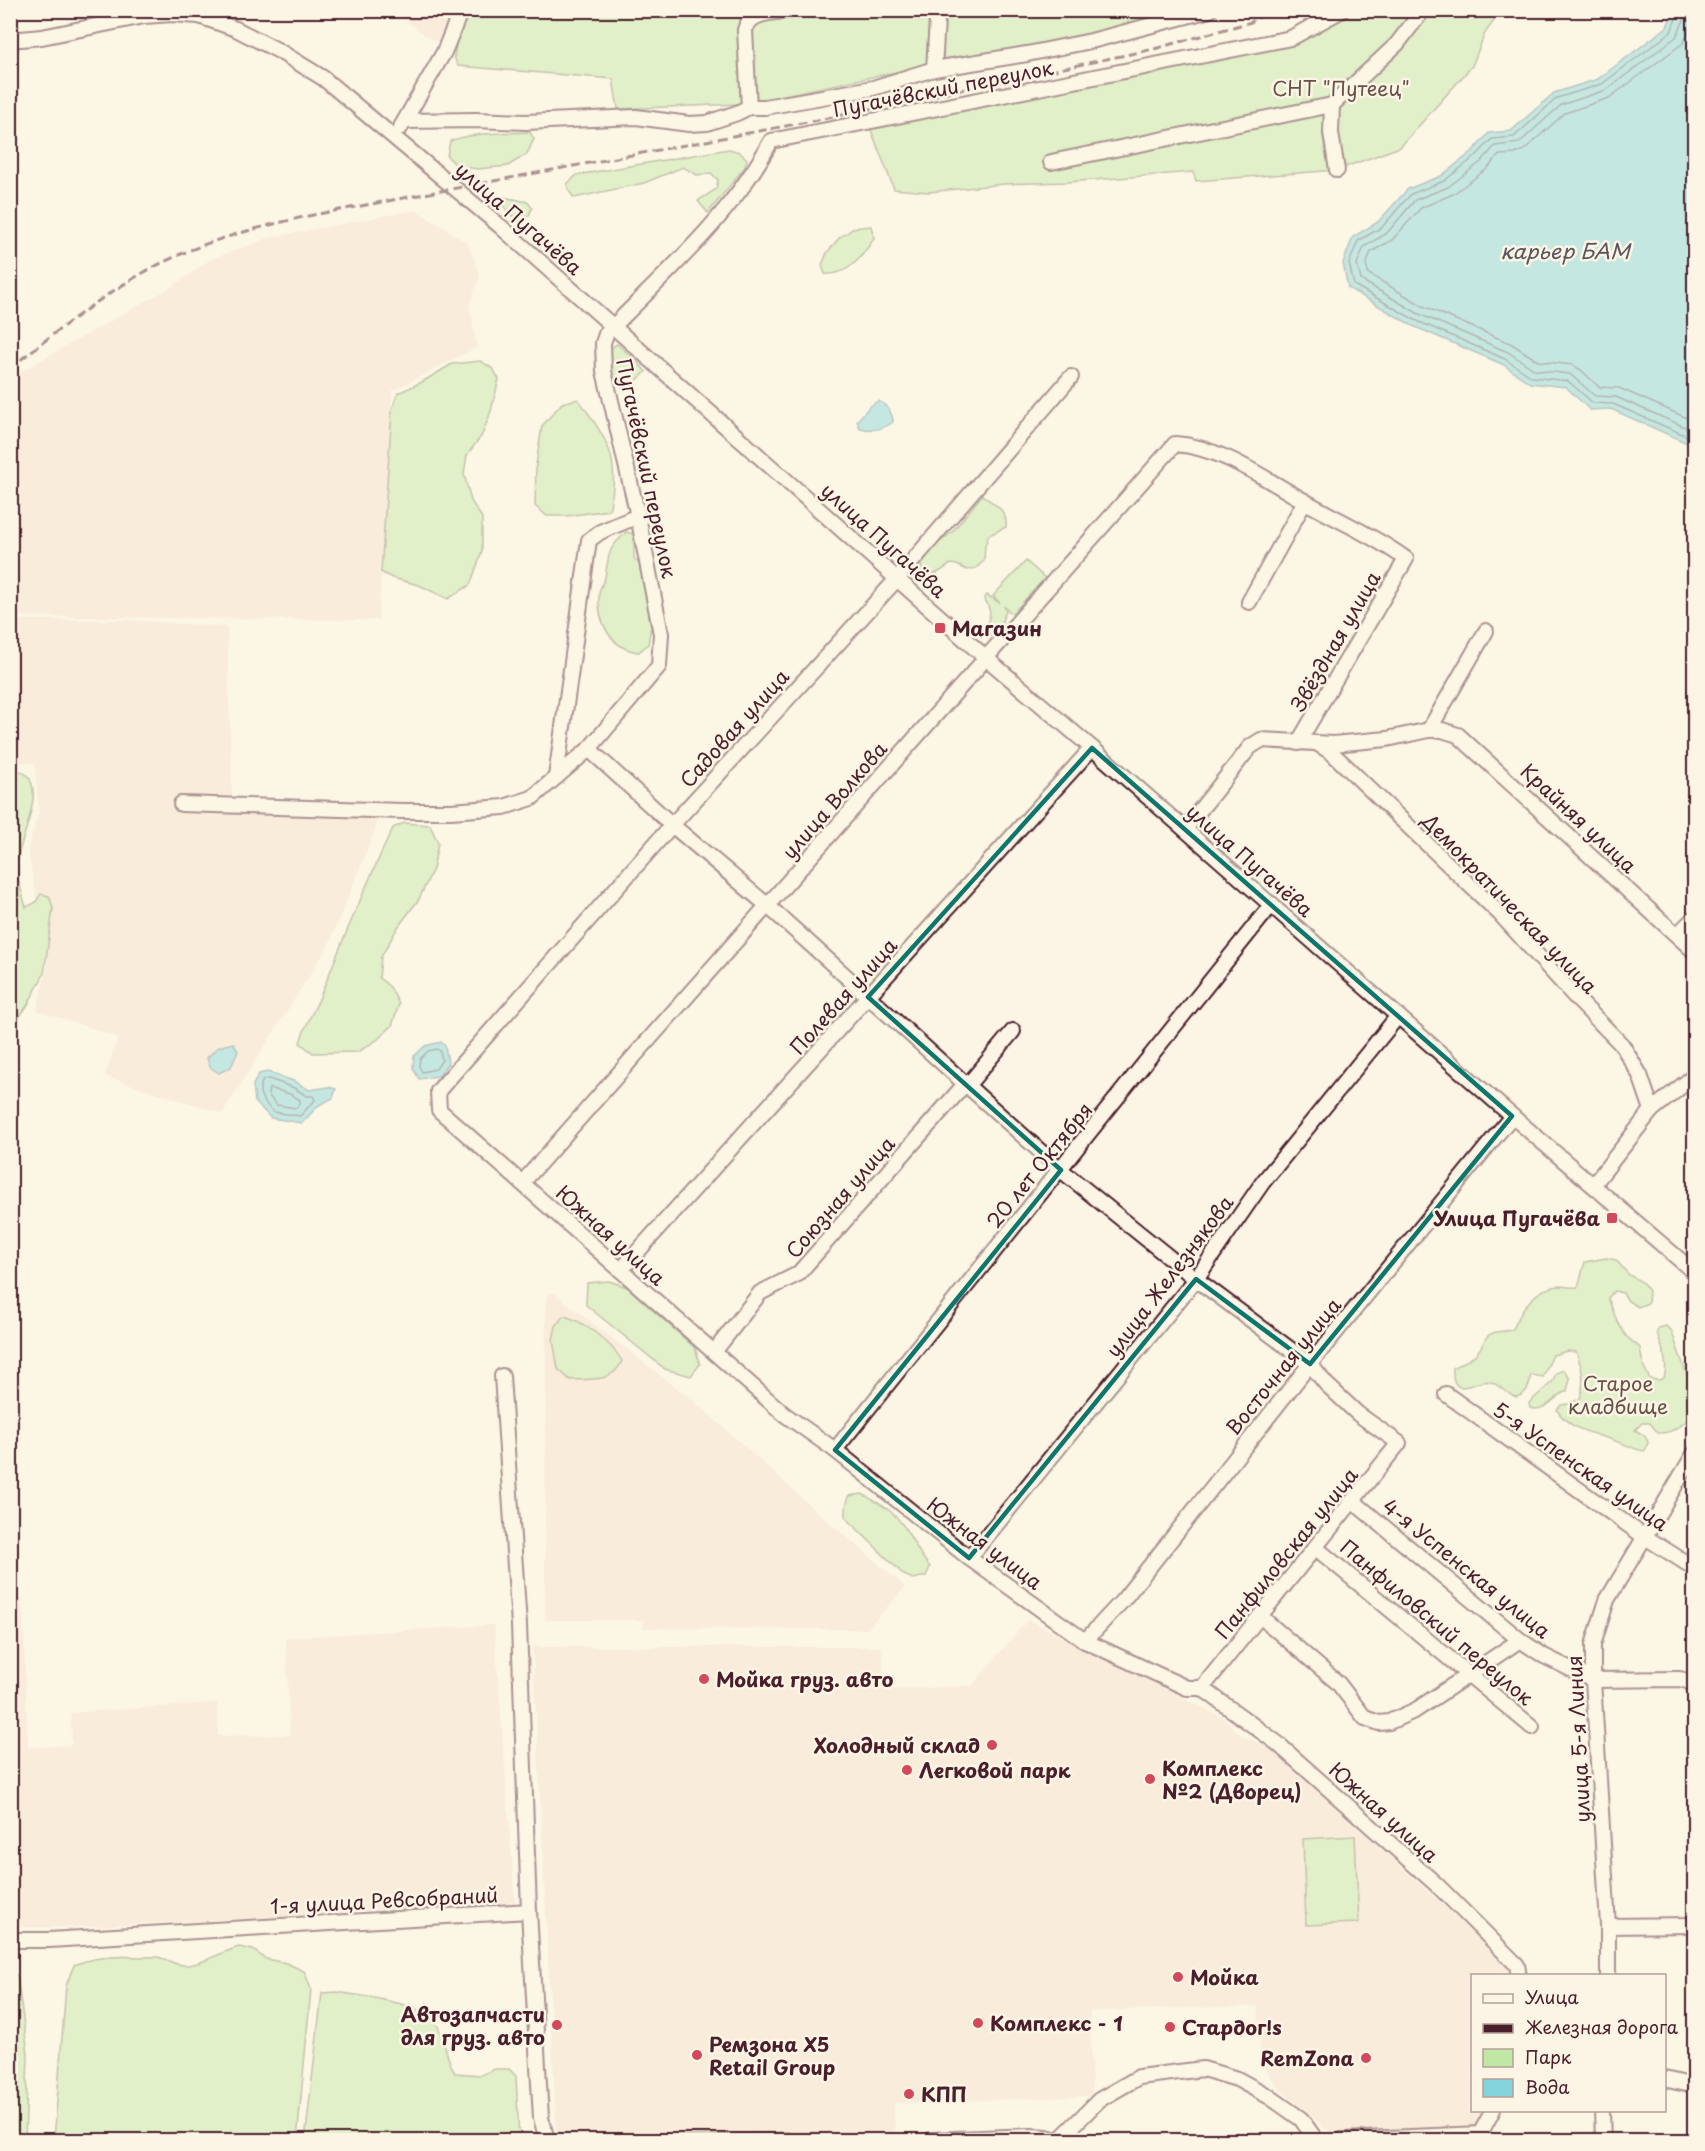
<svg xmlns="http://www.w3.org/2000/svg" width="1705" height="2151" viewBox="0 0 1705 2151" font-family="'Playpen Sans',sans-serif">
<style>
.built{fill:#f5dfce}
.green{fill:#c0e8a4;stroke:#858468;stroke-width:1.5}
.water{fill:#83d5db;stroke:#6c8c95;stroke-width:1.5}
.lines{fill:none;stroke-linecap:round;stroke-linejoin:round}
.shore{stroke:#616871;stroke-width:1.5}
.minor-casing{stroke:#4a1f2b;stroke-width:18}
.minor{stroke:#fcf5e5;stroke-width:14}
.rail{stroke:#4a1f2b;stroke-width:3;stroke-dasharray:9 4.5;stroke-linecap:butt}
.marked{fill:none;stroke:#0f766e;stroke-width:4.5;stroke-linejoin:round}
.poi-dot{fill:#d1495b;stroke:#fcf5e5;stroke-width:2}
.labels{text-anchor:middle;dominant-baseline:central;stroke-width:5;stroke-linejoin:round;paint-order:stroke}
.street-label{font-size:20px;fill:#4a1f2b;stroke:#fcf5e5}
.park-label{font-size:20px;fill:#685149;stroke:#fcf5e5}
.poi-label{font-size:20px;font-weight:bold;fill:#4a1f2b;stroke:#fcf5e5;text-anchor:start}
.water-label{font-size:21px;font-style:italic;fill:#5b5660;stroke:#fcf5e5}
</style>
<rect width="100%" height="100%" fill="#fcf5e5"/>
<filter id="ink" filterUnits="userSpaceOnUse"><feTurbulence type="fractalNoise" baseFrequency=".0167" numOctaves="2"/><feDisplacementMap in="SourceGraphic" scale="12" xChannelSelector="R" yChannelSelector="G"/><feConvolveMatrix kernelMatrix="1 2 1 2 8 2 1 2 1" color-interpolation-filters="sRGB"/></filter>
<g filter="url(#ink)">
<g class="built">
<polygon points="395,11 458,11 440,44 424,34"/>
<polygon points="416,210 467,243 480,275 469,305 477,347 392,391 378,620 11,616 10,378 175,285 210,260 269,238"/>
<polygon points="11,620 127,620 227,627 232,798 377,800 376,827 328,946 222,1113 105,1076 118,1037 37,1010 48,964 28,849 39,813 35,763 11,762"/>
<polygon points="552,1292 696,1403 817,1512 905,1587 867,1629 643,1628 644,1620 545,1620 546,1298"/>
<polygon points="11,1598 22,1599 28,1748 72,1745 71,1713 217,1703 218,1736 290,1735 286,1638 494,1625 515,1903 316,1915 72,1927 11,1927"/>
<polygon points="1028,1620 1225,1719 1242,1737 1270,1747 1512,1969 1512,1975 1472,1976 1472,2110 1486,2111 1474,2128 1332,2134 1281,2090 1261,2063 1258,2006 1090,2011 1092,2096 894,2103 895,2135 739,2140 557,2140 533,1647 882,1647 884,1690 972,1686"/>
</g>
<g class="green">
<polygon points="466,11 1195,11 1039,48 954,60 740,104 618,109 613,79 458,66 454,57 460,22"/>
<polygon points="1324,11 1501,11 1485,33 1472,66 1400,147 1337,170 1196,181 1193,172 1068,182 1004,184 929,192 894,189 866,117 1171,57 1285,32"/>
<path d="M530,132L534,139L527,154L508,166L478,169L457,166L447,156L450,141C476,132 503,133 530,132Z"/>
<polygon points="729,149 739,152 747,159 745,167 708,213 698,201 716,189 718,180 711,173 697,175 683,167 644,183 574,198 569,191 567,184 577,175"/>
<polygon points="503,197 528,202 532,208 529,216 519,218 510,215 501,202"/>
<path d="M871,226L874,238C863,256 848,276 825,274L822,265L827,253L839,238L854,228Z"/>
<path d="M617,344L637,361L646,372L625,391C622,386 618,384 615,379C609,371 610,358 611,348Z"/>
<polygon points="481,361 493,369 499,379 491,411 482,435 467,455 464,474 471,501 482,518 482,552 470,585 448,599 419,585 392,578 381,572 392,409 398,393 422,382 452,364"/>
<path d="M578,399C607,439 622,459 609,510L567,516H547L535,506L536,465L542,426L562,403Z"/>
<path d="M982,495C994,504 1008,510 1006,527L989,535L985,545L984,561L976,568L967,570L957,565L951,564C940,571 934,579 922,571L921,565L934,547L953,531Z"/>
<path d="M626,532L634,534V558L642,567L651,627L648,644L639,652C610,649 597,621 599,594C599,588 604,583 605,577C607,568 607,559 611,550C614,543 621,538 626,532Z"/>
<path d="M1026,561L1045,578L1012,614L1004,606L1006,611L999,628L992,636H986L984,633C989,617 994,614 984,598L987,595L1000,603L993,596Z"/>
<path d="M11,769C54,773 22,833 18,857C15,874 21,890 26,907L35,903L41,894L49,896L53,908L44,974L27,1006L14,1025V1083L11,1095Z"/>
<path d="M404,823L430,825L438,843L433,869L419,899L398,927L381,957L379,978L390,987L399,1004L392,1026L377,1040L358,1052L313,1053L300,1043C305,1024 315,1010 322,992C344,937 367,882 393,828Z"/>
<path d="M1606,1258L1616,1260L1629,1275L1642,1282L1649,1291L1648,1303L1638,1307L1628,1301L1623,1293L1614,1291L1608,1298L1617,1321L1626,1336L1640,1348L1643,1365L1650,1379L1659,1380L1664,1378C1669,1363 1661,1346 1657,1332L1659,1328L1666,1326L1671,1330L1689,1381H1694C1695,1389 1696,1398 1694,1406C1692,1422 1672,1434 1658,1433L1650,1423H1642L1635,1430L1645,1436L1648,1442L1645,1451C1634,1450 1628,1445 1618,1442C1596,1433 1571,1432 1557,1410L1561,1405L1568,1404L1580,1399C1585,1382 1583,1369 1576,1352L1567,1351L1553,1355L1543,1377L1531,1375C1529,1386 1528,1394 1516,1397C1507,1394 1500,1385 1491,1382C1477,1377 1451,1404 1453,1368C1460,1363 1469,1361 1475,1355C1481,1350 1483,1340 1489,1335C1497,1329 1505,1333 1513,1329C1522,1309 1534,1288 1559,1286C1566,1286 1571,1288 1578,1287L1585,1262Z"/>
<polygon points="609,1281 627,1287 695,1348 700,1364 691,1376 665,1369 586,1305 587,1283"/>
<path d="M563,1316C581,1319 613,1344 622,1361C613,1383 590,1379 570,1380L558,1369L553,1340L556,1326Z"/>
<path d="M1564,1370L1570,1379L1567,1391C1554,1396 1546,1413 1530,1408L1529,1403L1553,1381L1556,1373Z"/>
<path d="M862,1494C871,1499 882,1504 891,1512C908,1526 915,1550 930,1567L926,1576L913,1579L904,1575L846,1518V1506L849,1496Z"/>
<polygon points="1355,1836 1359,1923 1306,1925 1303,1839"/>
<path d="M239,1947L253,1950L266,1959L286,1963L304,1971L311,1989L297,2140H54L66,1986L74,1965C96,1956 119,1956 142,1957C148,1957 156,1956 161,1958C171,1961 176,1966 187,1965C205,1964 222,1951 239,1947Z"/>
<polygon points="10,1968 17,1975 28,2054 25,2140 11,2140"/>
<path d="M338,1992C363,1997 424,2002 437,2025C446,2041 445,2057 455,2073L481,2075L495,2069H509L516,2076L519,2140H305L322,1993Z"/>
<polygon points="789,2132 794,2136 791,2140 589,2140"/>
</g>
<g class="water">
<polygon points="1673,11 1694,11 1694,446 1611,409 1590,410 1566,387 1530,383 1502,364 1413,326 1348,288 1343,263 1353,237 1378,222 1408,189 1441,176 1472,152 1489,133 1511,131 1554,93 1598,79 1667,27"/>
<path d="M878,401C886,404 893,413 893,422C882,430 874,431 860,428L857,421L869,407Z"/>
<polygon points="441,1042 445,1046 448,1062 439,1076 419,1079 413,1068 414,1056 425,1046"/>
<polygon points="233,1043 238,1051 231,1067 219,1073 210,1067 207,1058 218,1047"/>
<polygon points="268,1072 296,1082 309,1090 329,1087 336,1089 333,1098 319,1105 302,1123 271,1118 255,1102 253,1085 259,1074"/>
</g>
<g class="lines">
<g class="shore">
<polyline points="1679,10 1671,32 1602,84 1557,98 1514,137 1492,139 1476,156 1444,181 1411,194 1382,227 1358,241 1349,263 1354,285 1415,320 1505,359 1532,377 1568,381 1593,403 1613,404 1694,439"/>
<polyline points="1686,10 1685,18 1676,37 1606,90 1561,105 1519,143 1495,146 1481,162 1448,187 1415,200 1387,233 1364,247 1357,264 1361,280 1419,314 1508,352 1535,370 1570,374 1595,396 1616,397 1694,431"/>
<polyline points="1694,18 1687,36 1682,44 1609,98 1565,113 1524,150 1515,154 1499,155 1487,169 1453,194 1421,208 1392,240 1371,252 1366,265 1369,274 1423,306 1512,344 1538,361 1573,365 1581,370 1599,387 1619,388 1694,421"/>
<polygon points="437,1049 440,1051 442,1060 436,1069 422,1072 419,1066 420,1059 428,1051"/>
<path d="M269,1079L294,1088L307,1096H313L315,1100L300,1116L274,1112C264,1103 255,1093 263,1080Z"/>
<polygon points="269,1088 290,1094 300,1100 300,1104 296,1108 277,1105 268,1095"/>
</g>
<defs>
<g id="minor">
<polyline points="10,40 42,37 144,16 172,14 199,16 236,29 279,51 323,78 500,226 986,658 1092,748 1512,1116 1694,1272"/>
<polyline points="934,69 937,19 940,10"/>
<polyline points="1332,105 1331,133 1337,170"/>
<path d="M749,107L745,30C750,10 778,13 795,10"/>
<polyline points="405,121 476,120 526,122 636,117 689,124 707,123 737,113 749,107 765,107 873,88 934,69 1027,54 1091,41 1210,10"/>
<polyline points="401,127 444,52 461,10"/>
<polyline points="1051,162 1332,105 1397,44 1423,10"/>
<polyline points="1071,377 897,579 672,825 438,1091 439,1110 784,1414 835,1450 969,1558 1085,1641 1187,1688 1202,1688 1277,1743 1437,1885 1517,1965 1519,1976"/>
<polyline points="1249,602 1305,501"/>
<polyline points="1429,730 1486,631"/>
<polyline points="1318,744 1331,752 1500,914 1577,999 1622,1045 1640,1075 1652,1110"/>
<polyline points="589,749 672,825 768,906 1061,1170 1196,1279 1310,1364 1326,1384 1358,1414 1399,1443 1202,1688"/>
<polyline points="556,777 589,540 600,532 638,516"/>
<path d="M181,804L402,811H451L504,807L532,798L589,749L659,666L661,634L638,516L604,371L603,343L606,334C664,274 731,217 771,141L1291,38L1342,10"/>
<polyline points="1185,829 1250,747 1261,740 1333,744 1387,739 1429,730 1442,730 1458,735 1694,951"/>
<polyline points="1677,935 1694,918"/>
<polyline points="967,1086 1013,1031"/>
<path d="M523,1182L1175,444C1222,447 1266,480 1306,502C1339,521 1375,536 1406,559L1298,743"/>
<polyline points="1594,1184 1652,1110 1694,1076"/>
<polyline points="621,1270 1092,748"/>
<polyline points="714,1352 760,1293 798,1274 965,1084"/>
<polyline points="502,1376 519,1625 529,1911 541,2118 547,2140"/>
<polyline points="1446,1394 1642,1535 1694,1568"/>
<polyline points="835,1450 1272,904"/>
<polyline points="1354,1502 1520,1640 1544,1656 1593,1680 1680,1679 1690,1682 1694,1687"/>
<polyline points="1316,1548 1532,1727"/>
<polyline points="969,1558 1196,1279 1263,1182 1398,1016"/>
<polyline points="1260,1616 1338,1683 1365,1718 1379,1723 1389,1722 1416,1710 1520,1640"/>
<polyline points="1085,1641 1123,1600 1310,1364 1512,1116"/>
<polyline points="1608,1926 1694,1925"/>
<polyline points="10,1940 49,1940 529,1911"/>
<polyline points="1608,1976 1608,1926 1593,1680 1593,1645 1607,1600 1694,1454"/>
<polyline points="1664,2079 1694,2086"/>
<polyline points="1602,2110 1603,2140"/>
<polyline points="931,2140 1031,2136 1047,2137 1057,2140"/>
<polyline points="1059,2140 1099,2100 1139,2077 1203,2069 1237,2079 1270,2097 1301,2119 1316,2140"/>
<polyline points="1342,2140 1480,2134 1493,2110"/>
</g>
</defs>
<use href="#minor" class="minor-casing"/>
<use href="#minor" class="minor"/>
<path class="rail" d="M10,368C64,326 118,281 181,254C222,236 265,226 308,216L823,119L1154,49L1251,22L1272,10"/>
</g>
</g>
<path d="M0 0H1705V2151H0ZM1092,748L1512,1116L1310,1364L1196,1279L969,1558L835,1450L1061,1170L868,997Z" fill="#fcf5e5" fill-opacity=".55" fill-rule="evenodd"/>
<path class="marked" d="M1092,748L1512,1116L1310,1364L1196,1279L969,1558L835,1450L1061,1170L868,997Z"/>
<g class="poi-dot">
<rect x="934" y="622" width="12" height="12" rx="3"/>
<rect x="1606" y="1212" width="12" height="12" rx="3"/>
<circle cx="704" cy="1679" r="6"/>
<circle cx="992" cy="1745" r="6"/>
<circle cx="907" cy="1770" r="6"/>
<circle cx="1150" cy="1779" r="6"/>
<circle cx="1178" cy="1977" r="6"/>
<circle cx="978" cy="2023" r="6"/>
<circle cx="557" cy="2025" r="6"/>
<circle cx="1170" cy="2027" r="6"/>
<circle cx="697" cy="2055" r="6"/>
<circle cx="1366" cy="2058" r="6"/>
<circle cx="909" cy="2094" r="6"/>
</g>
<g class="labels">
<g class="street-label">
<text transform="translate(943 88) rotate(-11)">Пугачёвский переулок</text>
<text transform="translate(519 218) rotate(41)">улица Пугачёва</text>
<text transform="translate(647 468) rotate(78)">Пугачёвский переулок</text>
<text transform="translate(884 540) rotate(42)">улица Пугачёва</text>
<text transform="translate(1335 641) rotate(-60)">Звёздная улица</text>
<text transform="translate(734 728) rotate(-48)">Садовая улица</text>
<text transform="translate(834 800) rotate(-49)">улица Волкова</text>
<text transform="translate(1579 818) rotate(43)">Крайняя улица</text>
<text transform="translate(1250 860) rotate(41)">улица Пугачёва</text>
<text transform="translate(1510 903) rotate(46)">Демократическая улица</text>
<text transform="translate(843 996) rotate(-48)">Полевая улица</text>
<text transform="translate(1039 1165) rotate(-51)">20 лет Октября</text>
<text transform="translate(840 1197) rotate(-49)">Союзная улица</text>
<text transform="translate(611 1235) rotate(42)">Южная улица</text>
<text transform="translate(1169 1276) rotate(-53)">улица Железнякова</text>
<text transform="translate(1283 1366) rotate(-51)">Восточная улица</text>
<text transform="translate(1581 1466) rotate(35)">5-я Успенская улица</text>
<text transform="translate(985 1543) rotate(37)">Южная улица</text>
<text transform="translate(1286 1553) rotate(-51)">Панфиловская улица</text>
<text transform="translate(1467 1568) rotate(39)">4-я Успенская улица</text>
<text transform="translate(1437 1622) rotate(40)">Панфиловский переулок</text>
<text transform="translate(1578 1739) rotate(-93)">улица 5-я Линия</text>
<text transform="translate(1384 1812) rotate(42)">Южная улица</text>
<text transform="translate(384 1900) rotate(-3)">1-я улица Ревсобраний</text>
</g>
<g class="park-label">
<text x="1341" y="88">СНТ "Путеец"</text>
<text x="1618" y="1383">Старое<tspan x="1618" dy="23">кладбище</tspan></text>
</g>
<g class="poi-label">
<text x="952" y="628">Магазин</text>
<text x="1600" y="1218" text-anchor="end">Улица Пугачёва</text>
<text x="716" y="1679">Мойка груз. авто</text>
<text x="980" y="1745" text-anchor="end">Холодный склад</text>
<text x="1162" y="1768">Комплекс<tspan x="1162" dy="23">№2 (Дворец)</tspan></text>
<text x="919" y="1770">Легковой парк</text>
<text x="1190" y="1977">Мойка</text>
<text x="545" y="2014" text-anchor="end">Автозапчасти<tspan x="545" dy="23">для груз. авто</tspan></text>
<text x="990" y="2023">Комплекс - 1</text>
<text x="1182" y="2027">Стардог!s</text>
<text x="709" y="2044">Ремзона X5<tspan x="709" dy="23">Retail Group</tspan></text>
<text x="1354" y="2058" text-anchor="end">RemZona</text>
<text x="921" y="2094">КПП</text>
</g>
<g class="water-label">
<text x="1565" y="250">карьер БАМ</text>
</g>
</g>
<rect width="1705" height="2151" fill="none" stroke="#fcf5e5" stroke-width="36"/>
<rect x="18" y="18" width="1669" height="2115" fill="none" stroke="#4a1f2b" stroke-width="2" filter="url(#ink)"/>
<rect x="1471" y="1974" width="195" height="138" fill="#fcf5e5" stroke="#b59f9b" stroke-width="1.5"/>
<rect x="1483" y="1994" width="30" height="9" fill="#fcf5e5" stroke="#b59f9b" stroke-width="1.5"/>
<text x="1525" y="2004" font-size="18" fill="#4a1f2b">Улица</text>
<rect x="1483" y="2024" width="30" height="9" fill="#4a1f2b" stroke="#b59f9b" stroke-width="1.5"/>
<text x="1525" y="2034" font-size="18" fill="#4a1f2b">Железная дорога</text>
<rect x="1483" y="2049" width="30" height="18" fill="#c0e8a4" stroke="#b59f9b" stroke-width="1.5"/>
<text x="1525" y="2064" font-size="18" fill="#4a1f2b">Парк</text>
<rect x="1483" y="2079" width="30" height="18" fill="#83d5db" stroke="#b59f9b" stroke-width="1.5"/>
<text x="1525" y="2094" font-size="18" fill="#4a1f2b">Вода</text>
</svg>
